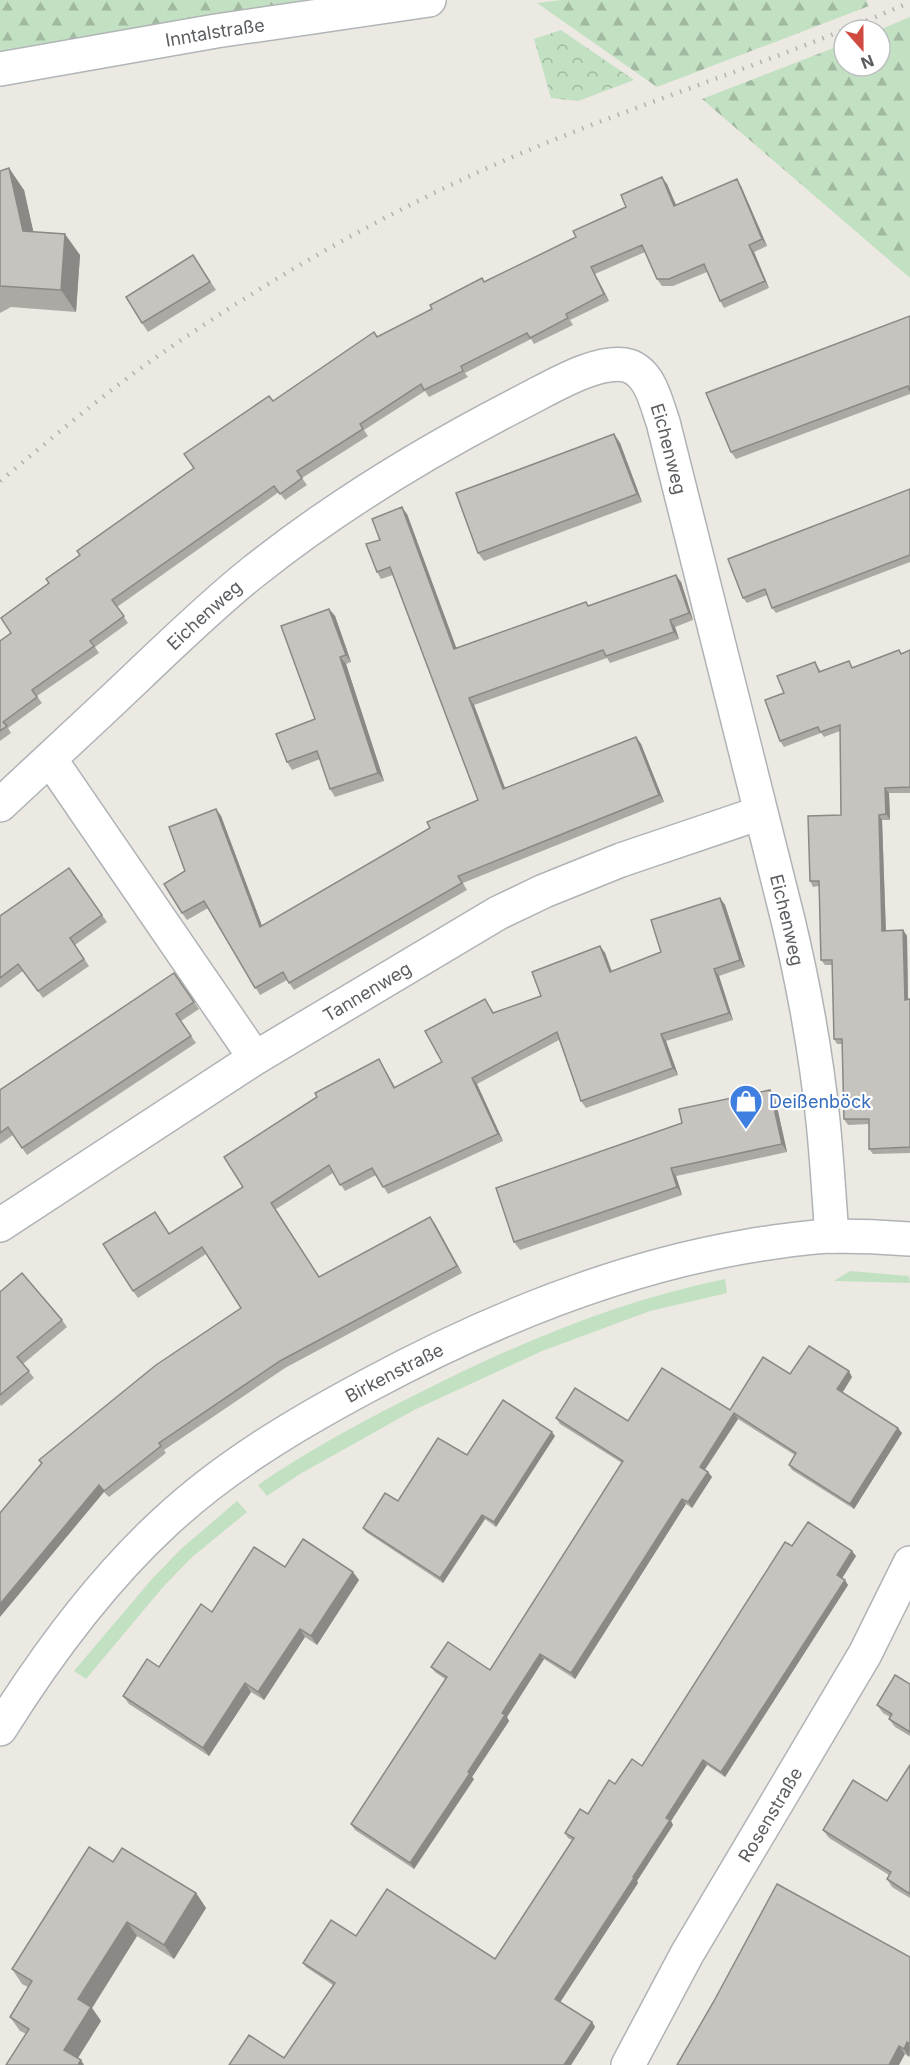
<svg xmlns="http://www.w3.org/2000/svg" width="910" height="2065" viewBox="0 0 910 2065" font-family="Inter,sans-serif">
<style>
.grass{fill:#c2e0c2}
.forest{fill:url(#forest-firs)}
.park{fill:url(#park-crowns)}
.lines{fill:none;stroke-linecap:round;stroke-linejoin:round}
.minor-casing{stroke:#b0b3b6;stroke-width:36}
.secondary-casing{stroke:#b2b5b8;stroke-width:36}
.minor{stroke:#fff;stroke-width:33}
.secondary{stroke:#fff;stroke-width:33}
.rail{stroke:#b0b1b1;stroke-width:4.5;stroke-dasharray:1.5 8;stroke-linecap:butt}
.wall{fill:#aba9a4}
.shaded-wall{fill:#8b8986}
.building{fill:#c7c4bf;stroke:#8b8986;stroke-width:1.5}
.labels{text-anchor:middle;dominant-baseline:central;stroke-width:4.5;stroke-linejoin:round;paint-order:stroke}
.street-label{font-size:18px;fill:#5b5e61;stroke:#fff}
.shop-label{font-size:18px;fill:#366cbe;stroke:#fff;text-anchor:start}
</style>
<defs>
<pattern id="forest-firs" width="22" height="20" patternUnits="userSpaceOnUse" patternTransform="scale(1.5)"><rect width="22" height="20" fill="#c2e0c2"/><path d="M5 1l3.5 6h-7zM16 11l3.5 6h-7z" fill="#a1b9a1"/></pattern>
<pattern id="park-crowns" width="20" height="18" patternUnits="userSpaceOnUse" patternTransform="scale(1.5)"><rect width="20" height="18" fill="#c2e0c2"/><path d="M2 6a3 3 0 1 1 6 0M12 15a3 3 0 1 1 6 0" fill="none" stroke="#a1b9a1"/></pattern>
</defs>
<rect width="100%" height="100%" fill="#ebe9e2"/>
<g class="grass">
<polygon points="850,1271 909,1276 910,1283 834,1281"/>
<path d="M725,1279L727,1293L650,1311L542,1351L414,1410L300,1474L267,1496L258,1485C310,1449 365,1420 421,1392C518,1343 618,1301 725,1279Z"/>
<polygon points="237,1501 247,1512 191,1558 163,1587 86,1679 74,1671 152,1579 181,1549"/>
</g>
<g class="forest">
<polygon points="0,0 308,0 0,51"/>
<polygon points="561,0 866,0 869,6 657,87 537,3"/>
<polygon points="910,17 910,278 702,99 844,44 844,66 880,66 879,30"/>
</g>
<polygon class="park" points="561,30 634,80 578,101 551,98 534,39"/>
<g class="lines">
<defs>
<g id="minor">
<polyline points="50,759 255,1058"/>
<path id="s1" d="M0,805C46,762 93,719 139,675C176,640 213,604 253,572C337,505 428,450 524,401C550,388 600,357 629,366C651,374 656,403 663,422L788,920C804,987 816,1053 823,1121C827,1159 829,1198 832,1236"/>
<path id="s2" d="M0,1225L255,1058L498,913L544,891L621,860L760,813"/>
<path id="s3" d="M0,1729C47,1654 100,1582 165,1522C225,1466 296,1424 367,1386C484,1323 611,1270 743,1247C772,1242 804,1237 834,1236C859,1236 885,1237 910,1239"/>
<path id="s4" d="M628,2065L687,1954L865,1654L910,1563"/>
</g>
<g id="secondary">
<path id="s5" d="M0,69L216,31L429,0"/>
</g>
</defs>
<use href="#minor" class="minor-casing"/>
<use href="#secondary" class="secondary-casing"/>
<use href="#minor" class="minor"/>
<use href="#secondary" class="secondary"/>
<path class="rail" d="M0,481C51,439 101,396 155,358C268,279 391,209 517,155C647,100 782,59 910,2"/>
</g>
<g class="wall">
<polygon points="0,171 24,190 33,232 80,255 76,312 11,307 0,313"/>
<polygon points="667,184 676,205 741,186 767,246 754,252 769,288 724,308 720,301 707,272 673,286 662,286 657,279 645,252 595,274 609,301 570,320 573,325 534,344 531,339 465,373 468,377 429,397 425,391 364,430 368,436 302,478 307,485 285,500 279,492 117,607 128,623 95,647 99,653 37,696 42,703 8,728 11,733 0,741 0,641 11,633 49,583 80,555 194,468 273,401 374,332 378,337 432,309 482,278 485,282 576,237 626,207"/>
<polygon points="199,264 216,290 148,332 142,323"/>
<polygon points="910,316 910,394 736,459 731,452"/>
<polygon points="614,434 620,443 642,502 484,561 478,553"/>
<polygon points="910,489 910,562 776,613 772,608 767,595 747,603 743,598"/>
<polygon points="407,514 456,648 589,606 681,582 693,620 675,627 679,639 610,663 607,658 474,705 505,788 636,737 641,744 664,802 463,883 467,890 294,990 287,980 260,995 208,908 187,920 182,913 185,871 216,809 221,816 262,926 478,800 393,575 381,579 377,572 380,540"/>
<polygon points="329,609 335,616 351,662 346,664 384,781 335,797 330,789 320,759 292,770 287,762 315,719"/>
<polygon points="899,650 902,654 910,650 910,793 889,793 890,820 882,820 886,931 903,930 907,936 908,999 910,999 910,1153 873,1154 869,1149 869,1124 848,1125 844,1119 842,1044 837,1044 834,1039 832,965 825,965 821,960 819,886 813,887 810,881 841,815 840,731 824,737 821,733 784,747 780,741 784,693 815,662 821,672 853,667"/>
<polygon points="69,868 107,922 75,945 89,966 43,998 23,971 0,988 0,916"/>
<polygon points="720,898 725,905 745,967 719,976 733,1020 666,1041 678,1075 586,1108 581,1101 559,1040 477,1084 503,1141 388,1194 376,1175 345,1191 333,1173 276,1209 319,1277 430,1217 435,1224 462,1273 285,1368 164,1450 166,1453 109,1497 104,1492 41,1464 39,1460 241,1308 206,1254 138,1298 133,1291 170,1234 243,1187 383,1066 395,1087 442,1062 485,999 494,1013 541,996 600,946 605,953 612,971 661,952"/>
<polygon points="174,973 199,1009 181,1021 196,1043 27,1155 13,1135 0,1144 0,1090"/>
<polygon points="770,1090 775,1098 787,1152 676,1176 682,1195 520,1250 514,1242 682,1123"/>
<polygon points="0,1292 62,1320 67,1327 23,1364 34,1378 1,1406 0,1404"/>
<polygon points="790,1374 852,1377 842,1392 902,1433 854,1509 792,1470 789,1465 795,1455 738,1419 705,1470 708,1472 712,1477 692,1508 686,1504 575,1679 544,1659 507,1717 509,1721 472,1777 474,1779 414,1869 355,1830 351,1824 445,1679 435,1672 431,1667 490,1670 622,1463 560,1424 556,1418 628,1421 730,1410"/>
<polygon points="555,1436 496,1527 485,1519 443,1583 366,1532 363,1528 398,1501 467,1455"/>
<polygon points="792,1546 856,1556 842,1578 848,1585 725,1777 707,1765 671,1821 673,1825 637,1881 638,1883 560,2002 592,2022 595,2027 571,2065 229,2065 284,2058 333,1985 306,1967 303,1963 356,1936 495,1959 572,1840 568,1838 565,1833 588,1814 615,1784 642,1766"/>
<polygon points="285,1567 359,1580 317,1645 305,1637 264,1700 251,1692 209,1756 129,1704 123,1696"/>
<polygon points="910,1684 910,1736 895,1727 889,1719 890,1717 883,1713 877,1705"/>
<polygon points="910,1765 910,1898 892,1887 887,1879 889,1875 829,1838 823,1830 887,1801"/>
<polygon points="113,1862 196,1893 206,1908 174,1959 137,1936 92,2008 101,2021 78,2058 20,2031 10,2017 28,1987 22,1984 12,1969"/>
<polygon points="910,1957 910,2055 909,2057 905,2054 677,2065"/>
</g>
<g class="shaded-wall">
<polygon points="9,168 24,190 38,252 23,231"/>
<polygon points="662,177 667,184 679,212 674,206"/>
<polygon points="737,179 741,186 767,246 762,239"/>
<polygon points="65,234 80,255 76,312 61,290"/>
<polygon points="749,245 754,252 769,288 765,281"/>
<polygon points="591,267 595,274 609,301 604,294"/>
<polygon points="614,434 620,443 642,502 637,494"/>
<polygon points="402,507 407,514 459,655 454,649"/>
<polygon points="676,575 681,582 693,620 689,613"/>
<polygon points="329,609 335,616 351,662 346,655"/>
<polygon points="670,620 675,627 679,639 674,632"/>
<polygon points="340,657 346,664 384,781 378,773"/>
<polygon points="469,698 474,705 508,796 503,789"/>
<polygon points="636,737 641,744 664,802 659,795"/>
<polygon points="885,788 889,793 890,820 886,814"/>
<polygon points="216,809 221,816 265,934 260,927"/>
<polygon points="879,815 882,820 886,936 882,931"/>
<polygon points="720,898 725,905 745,967 740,960"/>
<polygon points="903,930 907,936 908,1005 905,1000"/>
<polygon points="600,946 605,953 614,979 610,972"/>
<polygon points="714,969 719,976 733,1020 729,1013"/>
<polygon points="661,1034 666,1041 678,1075 673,1068"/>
<polygon points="379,1059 383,1066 399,1095 394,1088"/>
<polygon points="472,1078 477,1084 503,1141 498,1134"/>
<polygon points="770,1090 775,1098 787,1152 782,1144"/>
<polygon points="671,1168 676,1176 682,1195 677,1187"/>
<polygon points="430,1217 435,1224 462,1273 457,1266"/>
<polygon points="849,1371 852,1377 841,1395 837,1389"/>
<polygon points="734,1413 738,1419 703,1472 700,1467"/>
<polygon points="898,1428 902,1433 854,1509 850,1504"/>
<polygon points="552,1432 555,1436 496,1527 494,1522"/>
<polygon points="708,1472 712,1477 692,1508 688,1502"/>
<polygon points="99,1485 104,1492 0,1617 0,1604"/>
<polygon points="682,1499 686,1504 575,1679 571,1673"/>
<polygon points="482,1515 485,1519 443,1583 440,1578"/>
<polygon points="852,1551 856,1556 841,1580 837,1575"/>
<polygon points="353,1572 359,1580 317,1645 311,1636"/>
<polygon points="845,1580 848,1585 725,1777 721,1772"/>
<polygon points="300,1629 305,1637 264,1700 258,1692"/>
<polygon points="540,1654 544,1659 507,1717 509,1721 472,1777 474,1779 414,1869 410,1863 468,1772 502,1713"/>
<polygon points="245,1683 251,1692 209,1756 203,1748"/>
<polygon points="703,1760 707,1765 671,1821 673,1825 637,1881 638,1883 559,2004 555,1999 633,1877 666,1818"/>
<polygon points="196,1893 206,1908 174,1959 164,1945"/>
<polygon points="127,1922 137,1936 92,2008 101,2021 74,2064 64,2050 78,1999"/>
<polygon points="592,2022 595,2027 571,2065 564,2065"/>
<polygon points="907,2042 910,2046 909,2057 904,2049"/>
<polygon points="899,2046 905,2054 899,2065 889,2065"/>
<polygon points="81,2060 84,2065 78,2065"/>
</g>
<g class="building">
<polygon points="9,168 23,231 65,234 61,290 0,286 0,171"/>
<polygon points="662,177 674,206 737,179 762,239 749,245 765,281 720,301 704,264 669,279 657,279 642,245 591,267 604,294 566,314 568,318 530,338 527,333 461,366 463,371 424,390 421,384 360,424 363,429 297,471 302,478 280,494 274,486 112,600 124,616 90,641 94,646 32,690 37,697 3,722 7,726 0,731 0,641 11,633 1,618 49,583 46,579 80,555 77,551 194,468 184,454 269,396 273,401 374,332 377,337 432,309 430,305 482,278 484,282 576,237 573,231 626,207 621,195"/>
<polygon points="193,255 210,282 142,323 126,297"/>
<polygon points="910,316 910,391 908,386 731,452 706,393"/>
<polygon points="614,434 637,494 478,553 456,493"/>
<polygon points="910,489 910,555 772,608 765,589 743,598 728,559"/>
<polygon points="402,507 454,649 586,602 588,606 676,575 689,613 670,620 674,632 606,656 603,650 469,698 503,789 636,737 659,795 458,876 462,883 289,983 283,972 255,988 204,901 182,913 164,884 185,871 169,827 216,809 260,927 430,828 427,822 478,800 390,567 377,572 366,544 380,540 372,519"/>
<polygon points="329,609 346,655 340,657 378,773 330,789 317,751 287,762 276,734 315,719 281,626"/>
<polygon points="899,650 901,654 910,650 910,787 885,788 886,814 879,815 882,931 903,930 905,1000 910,999 910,1147 869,1149 869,1119 844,1119 842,1039 834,1039 832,960 821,960 819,881 810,881 808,816 841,815 840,725 820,732 818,727 780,741 765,700 784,693 777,676 815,662 819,672 849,661 852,668"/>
<polygon points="69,868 102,915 70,938 84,959 38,991 18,964 0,978 0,916"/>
<polygon points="720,898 740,960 714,969 729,1013 661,1034 673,1068 581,1101 557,1032 472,1078 498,1134 383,1187 372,1168 340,1185 329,1165 271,1203 319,1277 430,1217 457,1266 280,1361 159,1443 161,1446 104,1491 99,1485 0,1604 0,1513 42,1463 39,1460 156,1365 241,1308 202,1247 133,1291 103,1244 155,1212 169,1234 243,1187 224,1157 317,1097 315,1093 379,1059 394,1088 442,1062 425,1031 485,999 493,1013 541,996 532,972 600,946 610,972 661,952 651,920"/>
<polygon points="174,973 194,1002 176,1014 191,1036 22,1148 8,1127 0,1133 0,1090"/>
<polygon points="770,1090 782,1144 671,1168 677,1187 514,1242 496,1188 682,1123 679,1109"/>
<polygon points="22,1273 62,1320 17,1357 29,1371 0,1395 0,1292"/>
<polygon points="809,1346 849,1371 837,1389 898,1428 850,1504 789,1465 796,1453 734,1413 700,1467 708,1472 688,1502 682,1499 571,1673 540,1654 502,1713 505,1715 468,1772 470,1773 410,1863 351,1824 447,1677 431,1667 448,1642 490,1670 623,1461 556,1418 575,1388 628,1421 662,1368 730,1410 763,1357 790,1374"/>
<polygon points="503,1400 552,1432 494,1522 482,1515 440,1578 363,1528 385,1493 398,1501 438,1438 467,1455"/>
<polygon points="808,1522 852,1551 837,1575 845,1580 721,1772 703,1760 666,1818 670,1820 633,1877 634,1878 555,1999 592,2022 564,2065 229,2065 249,2035 284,2058 335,1983 303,1963 331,1920 356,1936 387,1889 495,1959 574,1838 565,1833 580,1809 588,1814 609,1780 615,1784 632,1759 642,1766 785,1542 792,1546"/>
<polygon points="303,1539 353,1572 311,1636 300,1629 258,1692 245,1683 203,1748 123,1696 147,1659 159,1667 201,1604 212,1612 254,1547 285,1567"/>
<polygon points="895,1675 910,1684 910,1732 889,1719 892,1714 877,1705"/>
<polygon points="910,1765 910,1894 887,1879 891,1872 823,1830 853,1780 887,1801"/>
<polygon points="89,1847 113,1862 122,1848 196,1893 164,1945 127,1922 78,1999 91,2007 64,2050 81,2060 78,2065 6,2065 29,2029 10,2017 32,1981 12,1969"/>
<polygon points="777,1884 910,1957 910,2044 907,2042 904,2049 899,2046 889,2065 677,2065 714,2001"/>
</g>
<defs>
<symbol id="shop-pin" viewBox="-11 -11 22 30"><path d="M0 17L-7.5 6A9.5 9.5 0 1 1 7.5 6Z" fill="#3f7fe0" stroke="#fff"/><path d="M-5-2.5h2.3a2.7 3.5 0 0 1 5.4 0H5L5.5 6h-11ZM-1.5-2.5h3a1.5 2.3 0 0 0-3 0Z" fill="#fff"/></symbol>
</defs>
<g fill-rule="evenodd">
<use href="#shop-pin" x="727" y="1082" width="38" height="52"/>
</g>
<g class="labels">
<g class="street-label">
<text stroke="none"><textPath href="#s5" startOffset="218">Inntalstraße</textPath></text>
<text stroke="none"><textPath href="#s1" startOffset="873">Eichenweg</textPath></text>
<text stroke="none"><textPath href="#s1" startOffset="279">Eichenweg</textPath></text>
<text stroke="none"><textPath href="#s1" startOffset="1359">Eichenweg</textPath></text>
<text stroke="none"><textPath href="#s2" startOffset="435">Tannenweg</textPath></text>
<text stroke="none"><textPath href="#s3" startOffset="540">Birkenstraße</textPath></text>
<text stroke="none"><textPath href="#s4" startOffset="288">Rosenstraße</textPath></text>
</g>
<g class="shop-label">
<text x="769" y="1101">Deißenböck</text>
</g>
</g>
<g transform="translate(862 48) rotate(159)"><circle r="28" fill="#ffffff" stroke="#bdbfc0" stroke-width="1.5"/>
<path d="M0-4.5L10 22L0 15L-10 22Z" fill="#d14a42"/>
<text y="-9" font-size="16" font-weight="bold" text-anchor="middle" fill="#5b5e61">N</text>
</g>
</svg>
